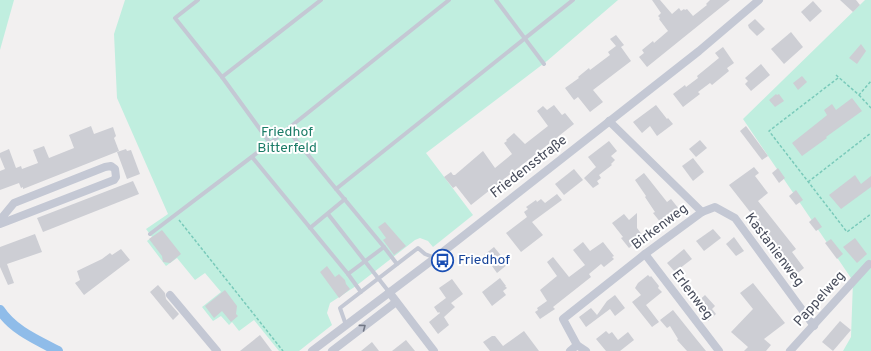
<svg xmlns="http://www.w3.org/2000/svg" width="871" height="351" viewBox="0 0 871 351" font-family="Overpass,sans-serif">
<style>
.green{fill:#c0eedf}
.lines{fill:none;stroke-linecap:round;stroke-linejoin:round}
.canal{stroke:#8fbce9;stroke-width:10}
.building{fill:#cdced4}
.path{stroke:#79caba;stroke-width:1.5;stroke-dasharray:3 2;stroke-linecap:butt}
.service{stroke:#c4c8d4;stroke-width:4}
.minor{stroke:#c4c8d4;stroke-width:8}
.oneway{stroke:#737886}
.labels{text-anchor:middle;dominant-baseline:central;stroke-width:4;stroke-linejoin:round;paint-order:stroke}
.park-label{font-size:14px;fill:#1b7c67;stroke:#fff}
.street-label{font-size:14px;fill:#484d5c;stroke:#fff}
.transit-label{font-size:14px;fill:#164399;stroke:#fff;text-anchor:start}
</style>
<rect width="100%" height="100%" fill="#f2f0f0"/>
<g class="green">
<polygon points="0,0 14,0 0,50"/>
<polygon points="125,0 618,0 547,61 426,153 473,215 433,247 428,241 420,238 415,240 356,286 330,303 327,313 332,325 299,351 279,351 254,320 239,331 232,322 229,325 221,316 213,321 202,307 221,292 205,273 195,280 177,258 166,266 147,241 152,237 146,229 168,214 117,98 114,34"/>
<polygon points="865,0 871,0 871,351 843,351 851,337 853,281 743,119"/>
</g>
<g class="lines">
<path class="canal" d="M0,310C13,330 37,340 58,351"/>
</g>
<g class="building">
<polygon points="652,0 660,0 672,14 679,8 681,11 684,9 685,10 687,9 693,16 707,5 706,4 710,0 730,0 647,67 639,57 644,53 642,50 653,41 654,43 668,31 659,19 660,18 658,16 661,13"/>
<polygon points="840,0 856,0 860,5 853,12"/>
<polygon points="813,1 822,11 810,22 801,12"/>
<polygon points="755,19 765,29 757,36 749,28 748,25"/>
<polygon points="791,32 803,47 784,64 771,49"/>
<polygon points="616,35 624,45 621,47 631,61 593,90 603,102 590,112 578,97 574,100 565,88 579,78 578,77 589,68 590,70 610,55 608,52 616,46 610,39"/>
<polygon points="861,44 866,51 857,64 849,58"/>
<polygon points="723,47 734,63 727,68 729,71 712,85 710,83 698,92 700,94 683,107 673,94 685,85 686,87 698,78 697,76 719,58 715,53"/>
<polygon points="761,64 770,75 751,91 745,84 748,81 745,78"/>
<polygon points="802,76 807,82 798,90 793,83"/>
<polygon points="776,94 777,95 779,94 784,101 775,107 769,100"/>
<polygon points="852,98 862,111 826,137 827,138 802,156 792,143 826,116 827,115 824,110 832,104 836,110"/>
<polygon points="554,105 562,115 565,113 574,124 471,205 456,186 453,188 444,177 451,172 453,175 455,175 483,151 495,168 512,154 504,143 507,141 506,140 514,133 525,144 548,126 537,111 543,106 547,110"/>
<polygon points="656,105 667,119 668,118 673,124 657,136 650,126 642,133 633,122"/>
<polygon points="91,126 94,134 113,127 116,136 114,138 119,151 23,189 23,187 21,188 19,183 0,190 0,171 5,169 0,157 0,153 9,149 16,168 21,166 22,169 38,163 33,150 44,146 49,158 74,148 69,135"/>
<polygon points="746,126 768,156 762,160 740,131"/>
<polygon points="700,140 707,148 696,157 689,149"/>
<polygon points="609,141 617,151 611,156 615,160 611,164 612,165 599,175 601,178 597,181 599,184 593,188 584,178 596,167 588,157"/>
<polygon points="126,149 127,151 131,150 140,174 127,179 117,152"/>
<polygon points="693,158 704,172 693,181 682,166"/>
<polygon points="754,167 759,173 755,176 768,193 758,201 796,249 792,252 804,268 793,277 763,239 768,235 729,185"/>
<polygon points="778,168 785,178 779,183 772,173"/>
<polygon points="574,169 583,180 564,195 555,184"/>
<polygon points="644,173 667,202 671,199 679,209 661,223 653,213 655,212 645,197 646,196 635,180"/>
<polygon points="855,175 861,184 871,176 871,187 841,209 829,195"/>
<polygon points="133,181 139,194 43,232 37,218"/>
<polygon points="796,190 803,200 796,205 789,196"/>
<polygon points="557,194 562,200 532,222 543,235 521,252 506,233 527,217 524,212 528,209 526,207 536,200 537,202 541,199 545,203"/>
<polygon points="637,213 637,228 643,236 629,248 621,238 623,237 612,223 624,214 629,220"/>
<polygon points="815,217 822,227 816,231 809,222"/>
<polygon points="385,222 406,246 394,255 383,240 386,238 378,227"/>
<polygon points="713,229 721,238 704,251 696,241"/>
<polygon points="162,230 181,254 170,263 163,262 162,256 149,239"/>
<polygon points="35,234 42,252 7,264 14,283 8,285 0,267 0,247"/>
<polygon points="734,237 744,251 736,256 726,244"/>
<polygon points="855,238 867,254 857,263 843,247"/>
<polygon points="831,239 843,254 837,259 825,243"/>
<polygon points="583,242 590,251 603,242 614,256 612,257 614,259 604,267 601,264 589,274 591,277 553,307 555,309 540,319 535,312 538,310 537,308 547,301 540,290 557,276 547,262 553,257 569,277 585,265 573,250"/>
<polygon points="494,247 508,264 497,273 484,255"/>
<polygon points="121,249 130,260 84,295 75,283 80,280 77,271 102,259 110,253 112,255"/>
<polygon points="684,249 692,259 675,272 667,263"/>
<polygon points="327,266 335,277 339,274 345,280 346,284 350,289 339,298 320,272"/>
<polygon points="648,275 650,277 651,276 659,286 658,288 662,292 646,305 659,322 652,327 632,302 641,295 635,288 638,283"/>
<polygon points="500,278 506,286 505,286 507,288 503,291 506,295 492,306 482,292"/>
<polygon points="452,279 463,294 451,303 455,307 444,317 449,325 438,334 429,322 440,313 439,312 438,313 434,307 446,298 439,288"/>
<polygon points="753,283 785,323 764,339 771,345 766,351 744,351 748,347 731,332 753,309 740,293"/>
<polygon points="158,285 165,293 166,299 179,314 173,320 150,292"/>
<polygon points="225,290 237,306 236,314 238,316 231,322 222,311 214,318 205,306"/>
<polygon points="615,295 625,308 615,316 610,309 586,327 579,317 591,308 597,315 607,301"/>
<polygon points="705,295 715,306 712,309 716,314 708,321 694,305"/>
<polygon points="673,310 697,340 706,351 687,351 677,340 678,339 670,326 667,328 660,320"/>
<polygon points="840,321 851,330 833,351 822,342"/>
<polygon points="524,331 539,351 490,351 483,342 492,336 495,336 503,346"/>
<polygon points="606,331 609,334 612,332 618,340 628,332 634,340 620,351 606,351 596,339"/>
<polygon points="260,335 272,351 240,351"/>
<polygon points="406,340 415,351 392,351"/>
<polygon points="372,342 379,351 361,351"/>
</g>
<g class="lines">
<g class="path">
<polyline points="836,75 859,95 871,81"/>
<polyline points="838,78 769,131 847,232 871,214"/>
<polyline points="859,95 871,108"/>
<polyline points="808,182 871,133"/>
<polyline points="179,220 283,351"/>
</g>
<g class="service">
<polyline points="198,0 175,18 222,77"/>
<polyline points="496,0 544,64"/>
<polyline points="287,129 336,189"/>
<polyline points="270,143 222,77 321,0"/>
<polyline points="252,157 348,274 384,247 336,189 573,0"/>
<polyline points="328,214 389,292"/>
<polyline points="310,228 345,199"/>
<polyline points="150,234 270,143 449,0"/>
<polyline points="384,247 397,264"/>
<polyline points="348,274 361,292"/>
<polyline points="346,325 340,308 418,248 425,254 435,258"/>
</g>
<g class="minor">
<polyline points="702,212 715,207 735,218 814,326"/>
<polyline points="0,220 14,203 105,167 111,166 115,169 116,177 114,180 0,224"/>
<polyline points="645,254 719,351"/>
<polyline points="389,292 434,351"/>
<polyline points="170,295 217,351"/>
<polyline points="577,345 586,351"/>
<polyline points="312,351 439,255 699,51 759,0"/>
<polyline points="332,351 396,302"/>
<polyline points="570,351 577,345 563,319 645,254 702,212 609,121"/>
<polyline points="790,351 869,264"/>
</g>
</g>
<defs><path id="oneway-chevron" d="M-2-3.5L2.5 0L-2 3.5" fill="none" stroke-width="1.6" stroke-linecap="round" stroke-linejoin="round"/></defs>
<use class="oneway" href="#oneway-chevron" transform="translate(363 327) rotate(-37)"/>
<defs>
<symbol id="bus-ring" viewBox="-11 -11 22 22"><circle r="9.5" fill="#fff" stroke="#1a4fb4" stroke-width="1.5"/><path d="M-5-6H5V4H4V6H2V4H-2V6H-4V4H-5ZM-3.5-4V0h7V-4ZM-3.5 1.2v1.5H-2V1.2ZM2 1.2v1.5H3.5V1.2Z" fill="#1a4fb4"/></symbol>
</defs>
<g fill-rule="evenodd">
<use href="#bus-ring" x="430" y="248" width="25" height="25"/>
</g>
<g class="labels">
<g class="park-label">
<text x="287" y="132">Friedhof<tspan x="287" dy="16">Bitterfeld</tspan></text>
</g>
<g class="street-label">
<text transform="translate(529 167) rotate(-38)">Friedensstraße</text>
<text transform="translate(660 227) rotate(-37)">Birkenweg</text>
<text transform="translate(774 250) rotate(53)">Kastanienweg</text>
<text transform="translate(692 295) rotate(53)">Erlenweg</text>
<text transform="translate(820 299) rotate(-48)">Pappelweg</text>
</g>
<g class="transit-label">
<text x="458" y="260">Friedhof</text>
</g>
</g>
</svg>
